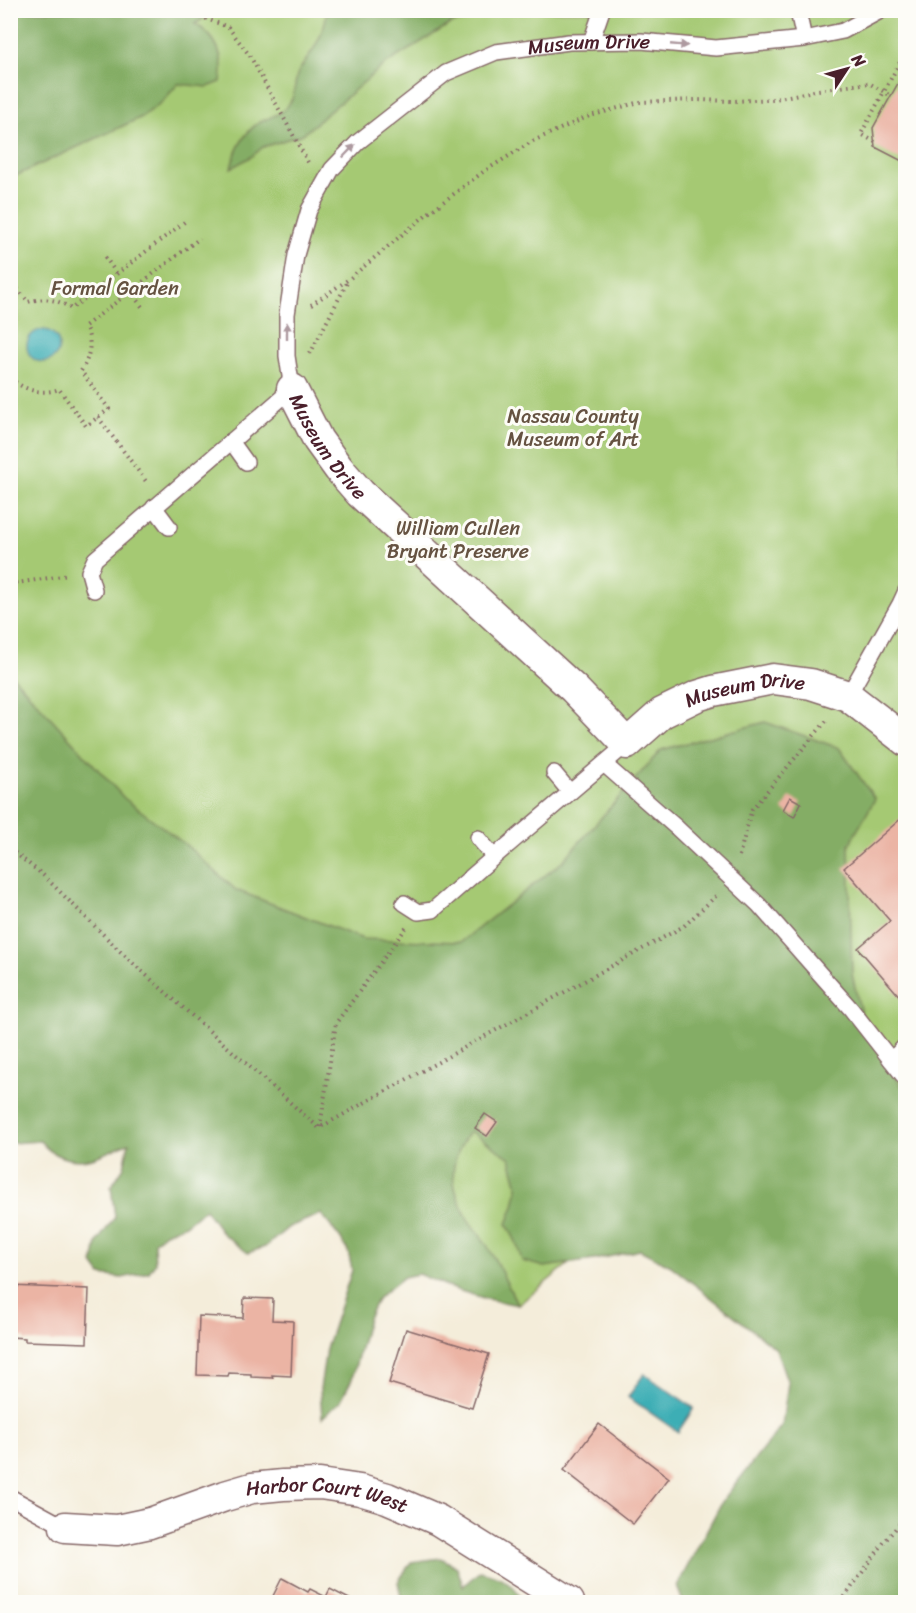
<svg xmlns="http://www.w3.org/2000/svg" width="916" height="1613" viewBox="0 0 916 1613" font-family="Sriracha,sans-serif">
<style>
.green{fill:#a5c973;stroke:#78744f;stroke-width:1.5}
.forest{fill:#84ad65;stroke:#676648;stroke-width:1.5}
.water{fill:#3daeb5;stroke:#446670;stroke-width:1.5}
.building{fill:#ebb4a4}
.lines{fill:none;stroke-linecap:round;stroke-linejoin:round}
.lane-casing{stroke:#866768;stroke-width:18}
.street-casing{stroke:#866768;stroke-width:33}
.path{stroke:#866768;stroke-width:4;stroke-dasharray:1.5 4.5;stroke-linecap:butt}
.lane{stroke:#fff;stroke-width:15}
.street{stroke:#fff;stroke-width:30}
.oneway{fill:#ae9aa0}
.labels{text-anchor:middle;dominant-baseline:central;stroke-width:6;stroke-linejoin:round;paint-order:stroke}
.street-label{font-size:20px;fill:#4a1f2b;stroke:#fdfcf7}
.park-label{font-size:20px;fill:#655241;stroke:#fdfcf7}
</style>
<rect width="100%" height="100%" fill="#fdfcf7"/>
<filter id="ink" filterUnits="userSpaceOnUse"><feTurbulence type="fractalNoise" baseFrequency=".0167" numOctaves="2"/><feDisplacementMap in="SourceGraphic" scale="12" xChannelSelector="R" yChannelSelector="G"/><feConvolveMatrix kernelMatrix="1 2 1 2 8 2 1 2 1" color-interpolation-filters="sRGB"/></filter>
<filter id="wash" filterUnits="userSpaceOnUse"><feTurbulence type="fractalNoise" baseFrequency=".008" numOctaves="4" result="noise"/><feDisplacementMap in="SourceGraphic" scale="24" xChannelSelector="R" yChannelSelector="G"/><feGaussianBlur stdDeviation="1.35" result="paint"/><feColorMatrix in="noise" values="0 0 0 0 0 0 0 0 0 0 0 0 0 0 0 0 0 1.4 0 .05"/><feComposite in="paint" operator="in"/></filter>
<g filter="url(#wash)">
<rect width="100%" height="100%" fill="#f4edda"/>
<polygon class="green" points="11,11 905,11 905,1422 634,1211 518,1305 11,1069"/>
<g class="forest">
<path d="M10,11H215L195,24C218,37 225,57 221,82L208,87L178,84L163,101L142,117L11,178Z"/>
<path d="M306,11H508L450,24L384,65L303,134L263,147L251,157L231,168C236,148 245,129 264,120C271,117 280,114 285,109C297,95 293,90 297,75C299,69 304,64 307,59C318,44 324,31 327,13Z"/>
<path d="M10,673L124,798L186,845L236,890L363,939L461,942L562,862L661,750L765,722L839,748L875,799L849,845L852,974L864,1027L905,1091V1602H683L677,1586L723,1500L782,1425L788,1383L776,1349L671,1266L640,1250L594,1260L544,1267L522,1261L516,1242L507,1224L514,1206L518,1187L510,1158L470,1131C446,1164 450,1187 469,1221C475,1230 483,1238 488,1247C499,1266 508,1286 518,1305L487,1299L457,1290L418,1274L404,1277L378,1298L368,1318L352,1379L340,1402L322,1418L320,1389L326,1349L352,1270L348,1251L340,1238L321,1214L289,1227L265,1247L248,1253L223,1234L205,1209L185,1225L165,1233L154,1242L155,1263L149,1272L122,1278L101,1275L93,1264L97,1242L115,1217L111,1187L124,1167L129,1143C116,1147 101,1157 88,1159C69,1163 51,1155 40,1141L11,1143Z"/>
<path d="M441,1558L457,1567L463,1586L480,1571C498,1575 517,1584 522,1602H463L462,1601L460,1602H402L398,1582L411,1562Z"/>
</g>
<g class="water">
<circle cx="43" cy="346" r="16"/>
<polygon points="644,1374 694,1408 678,1432 628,1397"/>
</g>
<g id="blocks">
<g class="building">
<polygon points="906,69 906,163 875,147 873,128"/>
<polygon points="790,797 801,803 794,817 783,810"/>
<polygon points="904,816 906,818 906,994 901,998 858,948 890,921 844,868"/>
<polygon points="485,1114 497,1122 487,1136 475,1128"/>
<polygon points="10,1286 89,1289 87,1343 25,1341 25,1338 10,1337"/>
<polygon points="244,1298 273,1299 272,1320 293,1321 291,1376 272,1375 273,1378 251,1377 251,1374 229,1373 228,1376 197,1375 199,1316 243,1318"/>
<polygon points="406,1329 489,1354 472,1408 389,1383"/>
<polygon points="599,1424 669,1478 633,1524 564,1470"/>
<polygon points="282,1578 308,1592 310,1589 326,1597 330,1589 355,1602 270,1602"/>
</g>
</g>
</g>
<g filter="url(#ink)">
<use href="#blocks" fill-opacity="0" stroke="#866768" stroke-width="1.5"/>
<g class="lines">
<defs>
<g id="lane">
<polyline points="800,10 799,16 804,39"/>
<polyline points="591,42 602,10"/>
<polyline points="231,441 246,462"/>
<polyline points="154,507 169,527"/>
<path id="s1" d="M94,590L89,572L95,559L292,389L287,356V314L296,255L309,210L332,169L358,142L446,73L496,52L569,42L641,41L716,48L804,39L843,31L882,10"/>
<polyline points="848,696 900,604 906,591"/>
<polyline points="604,764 677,828 759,905 851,1009 906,1079"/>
<polyline points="554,773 570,792"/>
<polyline points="478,838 494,857"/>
<polyline points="404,903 418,912 433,910 494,857 627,744"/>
<polyline points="891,1060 906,1045"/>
<polyline points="10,1497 65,1527"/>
</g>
<g id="street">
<path id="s2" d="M292,389L318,440L339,469L360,493L574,689L627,744L662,713L697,696L713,691L773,679L811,684L848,696L906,741"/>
<path id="s3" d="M65,1527L117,1530L150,1523L225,1496L252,1488L283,1485L320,1484L360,1490L387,1498L438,1520L569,1602"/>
</g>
</defs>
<use href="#lane" class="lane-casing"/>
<use href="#street" class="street-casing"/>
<g class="path">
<polyline points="183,10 228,27 250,56 310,166"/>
<polyline points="875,142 861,134 906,51"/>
<polyline points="105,257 117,274"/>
<path d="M10,279L28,302C43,297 59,299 71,309L187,220"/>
<polyline points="130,291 143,308"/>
<polyline points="311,305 349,279 427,214 483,172 533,141 587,117 639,102 695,100 734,101 775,99 818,90 869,83 891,96"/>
<polyline points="310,354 348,281"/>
<path d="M10,383L14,381C27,391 43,395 59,389L86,426L109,409L81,371C90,357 93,341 85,326L200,238"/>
<polyline points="98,417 148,484"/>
<polyline points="10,584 69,575"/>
<polyline points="10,849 43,875 128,959 319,1128 684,926 717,895"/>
<polyline points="739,856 752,809 828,719"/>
<polyline points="320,1127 336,1023 406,928"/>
<polyline points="841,1602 885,1541 906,1516"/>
</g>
<use href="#lane" class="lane"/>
<use href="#street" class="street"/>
</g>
<defs><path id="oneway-solid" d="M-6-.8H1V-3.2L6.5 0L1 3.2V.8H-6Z" transform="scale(1.5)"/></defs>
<g class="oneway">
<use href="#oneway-solid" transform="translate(679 45) rotate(5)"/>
<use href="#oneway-solid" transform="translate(349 151) rotate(-46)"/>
<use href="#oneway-solid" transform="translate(287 331) rotate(-90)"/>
</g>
</g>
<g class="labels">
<g class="street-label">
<text stroke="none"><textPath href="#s1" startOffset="819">Museum Drive</textPath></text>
<text stroke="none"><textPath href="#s2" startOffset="68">Museum Drive</textPath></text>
<text stroke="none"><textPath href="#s2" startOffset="626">Museum Drive</textPath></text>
<text stroke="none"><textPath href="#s3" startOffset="270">Harbor Court West</textPath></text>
</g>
<g class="park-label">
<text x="115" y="288">Formal Garden</text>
<text x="573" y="416">Nassau County<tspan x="573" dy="23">Museum of Art</tspan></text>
<text x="458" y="528">William Cullen<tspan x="458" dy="23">Bryant Preserve</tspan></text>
</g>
</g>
<rect width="916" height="1613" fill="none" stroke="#fdfcf7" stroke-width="36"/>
<g transform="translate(847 69) rotate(54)" stroke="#fdfcf7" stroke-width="4.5" paint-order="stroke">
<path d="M0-4.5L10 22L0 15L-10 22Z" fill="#4a1f2b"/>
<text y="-9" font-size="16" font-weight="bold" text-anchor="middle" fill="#4a1f2b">N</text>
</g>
</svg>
